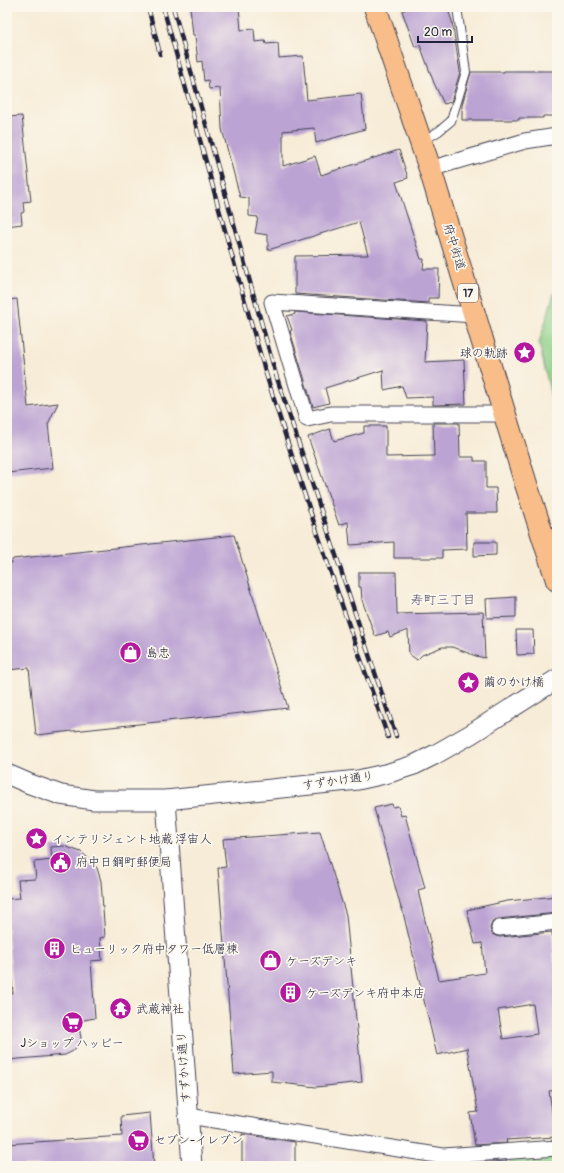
<svg xmlns="http://www.w3.org/2000/svg" width="564" height="1173" viewBox="0 0 564 1173" font-family="Pangolin,'Klee One',sans-serif">
<style>
.green{fill:#8bce87;stroke:#567861}
.building{fill:#bba3d3;fill-rule:evenodd}
.lines{fill:none;stroke-linecap:round;stroke-linejoin:round}
.service-casing{stroke:#424052;stroke-width:10}
.minor-casing{stroke:#424052;stroke-width:17}
.tertiary-casing{stroke:#424052;stroke-width:21}
.primary-casing{stroke:#424052;stroke-width:24}
.service{stroke:#fff;stroke-width:8}
.minor{stroke:#fff;stroke-width:15}
.tertiary{stroke:#fff;stroke-width:19}
.primary{stroke:#f8bd89;stroke-width:22}
.rail-casing{stroke:#22223b;stroke-width:4.5}
.rail{stroke:#fbf7ec;stroke-width:3;stroke-dasharray:9;stroke-linecap:butt}
.labels{text-anchor:middle;dominant-baseline:central;stroke-width:3.5;stroke-linejoin:round;paint-order:stroke}
.shield{fill:#fbf7ec;stroke:#636270;stroke-width:1}
.shield-label{font-size:11px;font-weight:bold;fill:#22223b}
.street-label{font-size:12px;fill:#22223b;stroke:#fbf7ec}
.poi-label{font-size:12px;fill:#22223b;stroke:#fbf7ec;text-anchor:start}
.neighbourhood-label{font-size:13px;fill:#584f70;stroke:#fbf7ec}
</style>
<rect width="100%" height="100%" fill="#fbf7ec"/>
<filter id="ink" filterUnits="userSpaceOnUse"><feTurbulence type="fractalNoise" baseFrequency=".025" numOctaves="2"/><feDisplacementMap in="SourceGraphic" scale="8" xChannelSelector="R" yChannelSelector="G"/><feConvolveMatrix kernelMatrix="1 2 1 2 8 2 1 2 1" color-interpolation-filters="sRGB"/></filter>
<filter id="wash" filterUnits="userSpaceOnUse"><feTurbulence type="fractalNoise" baseFrequency=".012" numOctaves="4" result="noise"/><feDisplacementMap in="SourceGraphic" scale="16" xChannelSelector="R" yChannelSelector="G"/><feGaussianBlur stdDeviation="0.9" result="paint"/><feColorMatrix in="noise" values="0 0 0 0 0 0 0 0 0 0 0 0 0 0 0 0 0 1.4 0 .05"/><feComposite in="paint" operator="in"/></filter>
<g filter="url(#wash)">
<rect width="100%" height="100%" fill="#f7ecd7"/>
<g class="green">
<polygon points="557,288 557,424 539,343 554,293"/>
<polygon points="554,1156 557,1158 557,1166 510,1166 510,1158"/>
</g>
<g id="blocks">
<g class="building">
<polygon points="190,7 239,7 241,30 254,29 255,42 265,41 266,44 278,43 279,58 303,56 307,100 361,94 365,129 316,143 314,128 283,131 283,166 315,156 321,175 399,150 408,178 396,182 421,259 424,259 423,269 439,269 438,298 428,298 428,303 295,294 295,256 368,255 359,222 268,250 268,235 255,233 258,217 249,216 249,198 240,197 222,129 220,88 209,89 208,80 204,81 202,61 198,62 195,35 193,35"/>
<polygon points="412,7 447,7 452,21 460,72 451,102 444,104 434,83 420,45 415,47 402,11"/>
<polygon points="504,71 557,71 557,114 555,114 555,116 543,116 543,118 519,118 519,120 462,120 462,105 471,72 504,72"/>
<polygon points="22,116 31,201 23,202 24,212 21,213 22,224 7,226 7,117"/>
<polygon points="17,299 28,407 58,403 48,424 53,468 7,473 7,300"/>
<polygon points="295,312 427,321 425,362 464,360 466,404 433,405 433,397 406,398 402,386 384,390 383,370 325,388 329,403 313,407 290,331 292,330 287,316 295,314"/>
<polygon points="433,423 459,423 460,457 474,457 474,461 486,461 486,488 496,488 497,513 466,513 467,549 442,550 442,558 394,558 394,542 350,545 348,522 339,525 308,437 330,429 334,441 364,433 364,426 386,426 386,457 434,456"/>
<polygon points="234,535 288,708 36,735 29,668 7,670 7,570 13,559"/>
<polygon points="474,542 496,542 496,555 474,556"/>
<polygon points="359,572 396,572 397,614 483,612 485,658 476,656 452,647 442,647 422,655 417,660 409,654 408,630 390,637 388,632 375,636 362,600 361,587 359,587"/>
<polygon points="516,597 516,617 487,618 486,599"/>
<polygon points="516,630 533,630 534,654 517,655"/>
<path d="M392,804L393,807L398,806L401,816L405,815L425,888L418,890L419,895L439,980L485,973L482,943L475,944L467,910L507,901L557,896V913L498,919L493,921L491,925L490,929L492,934L496,936L500,937L552,932L554,962L557,961V1090L549,1091L556,1137L506,1140L507,1143L475,1145L470,1113L478,1112L467,1048L437,1055L402,908H401L374,808ZM533,1004L537,1034L503,1039L498,1010Z"/>
<polygon points="320,832 346,915 362,1082 316,1087 272,1082 272,1071 234,1074 218,868 226,867 223,839"/>
<polygon points="64,846 81,852 89,859 97,868 101,881 105,937 100,938 102,960 91,961 95,1018 78,1021 81,1038 78,1045 73,1051 65,1055 7,1060 7,994 13,993 7,926 7,899 20,898 18,880 36,879 34,862 52,860 51,847"/>
<polygon points="150,1113 154,1166 7,1166 7,1144 122,1136 121,1116"/>
<polygon points="242,1134 295,1142 295,1166 242,1166"/>
<polygon points="507,1161 507,1166 478,1166 477,1163"/>
</g>
</g>
</g>
<g filter="url(#ink)">
<use href="#blocks" fill-opacity="0" stroke="#424052" stroke-width="1"/>
<g class="lines">
<defs>
<polyline id="service" points="421,142 439,131 451,121 466,72 457,7"/>
<g id="minor">
<polyline points="430,169 525,141 557,136"/>
<polyline points="475,315 272,302 307,419 331,414 505,414"/>
<polyline points="499,928 557,922"/>
<polyline points="188,1116 443,1156 557,1148"/>
</g>
<g id="tertiary">
<polyline points="7,774 30,784 61,795 94,800 166,800 358,780 389,773 414,765 436,754 471,734 557,679"/>
<polyline points="166,800 192,1166"/>
</g>
<polyline id="primary" points="375,7 430,169 526,484 557,580"/>
</defs>
<use href="#service" class="service-casing"/>
<use href="#minor" class="minor-casing"/>
<use href="#tertiary" class="tertiary-casing"/>
<use href="#primary" class="primary-casing"/>
<use href="#service" class="service"/>
<use href="#minor" class="minor"/>
<use href="#tertiary" class="tertiary"/>
<use href="#primary" class="primary"/>
<defs>
<g id="rail">
<polyline points="148,7 160,54"/>
<path d="M163,7C198,130 230,254 267,377C304,498 346,618 388,737"/>
<polyline points="173,7 276,375 396,736"/>
</g>
</defs>
<use href="#rail" class="rail-casing"/>
<use href="#rail" class="rail"/>
</g>
</g>
<defs>
<symbol id="sight-disc" viewBox="-11 -11 22 22"><circle r="9.5" fill="#b5179e" stroke="#fbf7ec"/><path d="M0-6L1.8-2.2L6-1.7L2.9 1.2L3.7 5.4L0 3.3L-3.7 5.4L-2.9 1.2L-6-1.7L-1.8-2.2Z" fill="#fff"/></symbol>
<symbol id="shop-disc" viewBox="-11 -11 22 22"><circle r="9.5" fill="#b5179e" stroke="#fbf7ec"/><path d="M-5-2.5h2.3a2.7 3.5 0 0 1 5.4 0H5L5.5 6h-11ZM-1.5-2.5h3a1.5 2.3 0 0 0-3 0Z" fill="#fff"/></symbol>
<symbol id="civic-disc" viewBox="-11 -11 22 22"><circle r="9.5" fill="#b5179e" stroke="#fbf7ec"/><path d="M-.6-6.5H3V-4.5H.6V-3L4-1V1h2V6H-6V1h2V-1L-.6-3ZM-1.2 2.5V6h2.4V2.5Z" fill="#fff"/></symbol>
<symbol id="building-disc" viewBox="-11 -11 22 22"><circle r="9.5" fill="#b5179e" stroke="#fbf7ec"/><path d="M-4-6H4V6H1V3H-1V6H-4ZM-2.5-4.3h1.7v1.8h-1.7ZM.8-4.3h1.7v1.8H.8ZM-2.5-1h1.7V.8h-1.7ZM.8-1h1.7V.8H.8Z" fill="#fff"/></symbol>
<symbol id="temple-disc" viewBox="-11 -11 22 22"><circle r="9.5" fill="#b5179e" stroke="#fbf7ec"/><path d="M0-6L5-2H3V0L6.5 2.5H4V6H1.5V3h-3V6H-4V2.5H-6.5L-3 0V-2H-5Z" fill="#fff"/></symbol>
<symbol id="supermarket-disc" viewBox="-11 -11 22 22"><circle r="9.5" fill="#b5179e" stroke="#fbf7ec"/><path d="M-6-5.5h2.5l.6 2H6L4.5 2H-2.5L-4.4-4H-6ZM-1.5 3.2a1.3 1.3 0 1 0 .1 0ZM3 3.2a1.3 1.3 0 1 0 .1 0Z" fill="#fff"/></symbol>
</defs>
<g fill-rule="evenodd">
<use href="#sight-disc" x="512" y="340" width="25" height="25"/>
<use href="#shop-disc" x="118" y="640" width="25" height="25"/>
<use href="#sight-disc" x="456" y="670" width="25" height="25"/>
<use href="#sight-disc" x="24" y="826" width="25" height="25"/>
<use href="#civic-disc" x="48" y="850" width="25" height="25"/>
<use href="#building-disc" x="42" y="936" width="25" height="25"/>
<use href="#shop-disc" x="258" y="948" width="25" height="25"/>
<use href="#building-disc" x="278" y="980" width="25" height="25"/>
<use href="#temple-disc" x="108" y="996" width="25" height="25"/>
<use href="#supermarket-disc" x="60" y="1010" width="25" height="25"/>
<use href="#supermarket-disc" x="126" y="1128" width="25" height="25"/>
</g>
<g class="labels">
<rect class="shield" x="458" y="284" width="20" height="18" rx="3"/>
<g class="shield-label">
<text x="468" y="293">17</text>
</g>
<g class="street-label">
<text transform="translate(454 247) rotate(73)">府中街道</text>
<text transform="translate(338 781) rotate(-8)">すずかけ通り</text>
<text transform="translate(184 1067) rotate(-94)">すずかけ通り</text>
</g>
<g class="poi-label">
<text x="508" y="353" text-anchor="end">球の軌跡</text>
<text x="146" y="653">島忠</text>
<text x="484" y="682">繭のかけ橋</text>
<text x="52" y="839">インテリジェント地蔵 浮宙人</text>
<text x="76" y="862">府中日鋼町郵便局</text>
<text x="70" y="949">ヒューリック府中タワー低層棟</text>
<text x="286" y="961">ケーズデンキ</text>
<text x="306" y="993">ケーズデンキ府中本店</text>
<text x="136" y="1009">武蔵神社</text>
<text x="72" y="1043" text-anchor="middle">Jショップ ハッピー</text>
<text x="154" y="1140">セブン-イレブン</text>
</g>
<g class="neighbourhood-label">
<text x="443" y="600">寿町三丁目</text>
</g>
</g>
<rect width="564" height="1173" fill="none" stroke="#fbf7ec" stroke-width="24"/>
<path d="M418 36v6h54v-6" fill="none" stroke="#22223b" stroke-width="2"/>
<text x="424" y="36" font-size="12" fill="#22223b" stroke="#fbf7ec" stroke-width="3" paint-order="stroke">20 m</text>
</svg>
